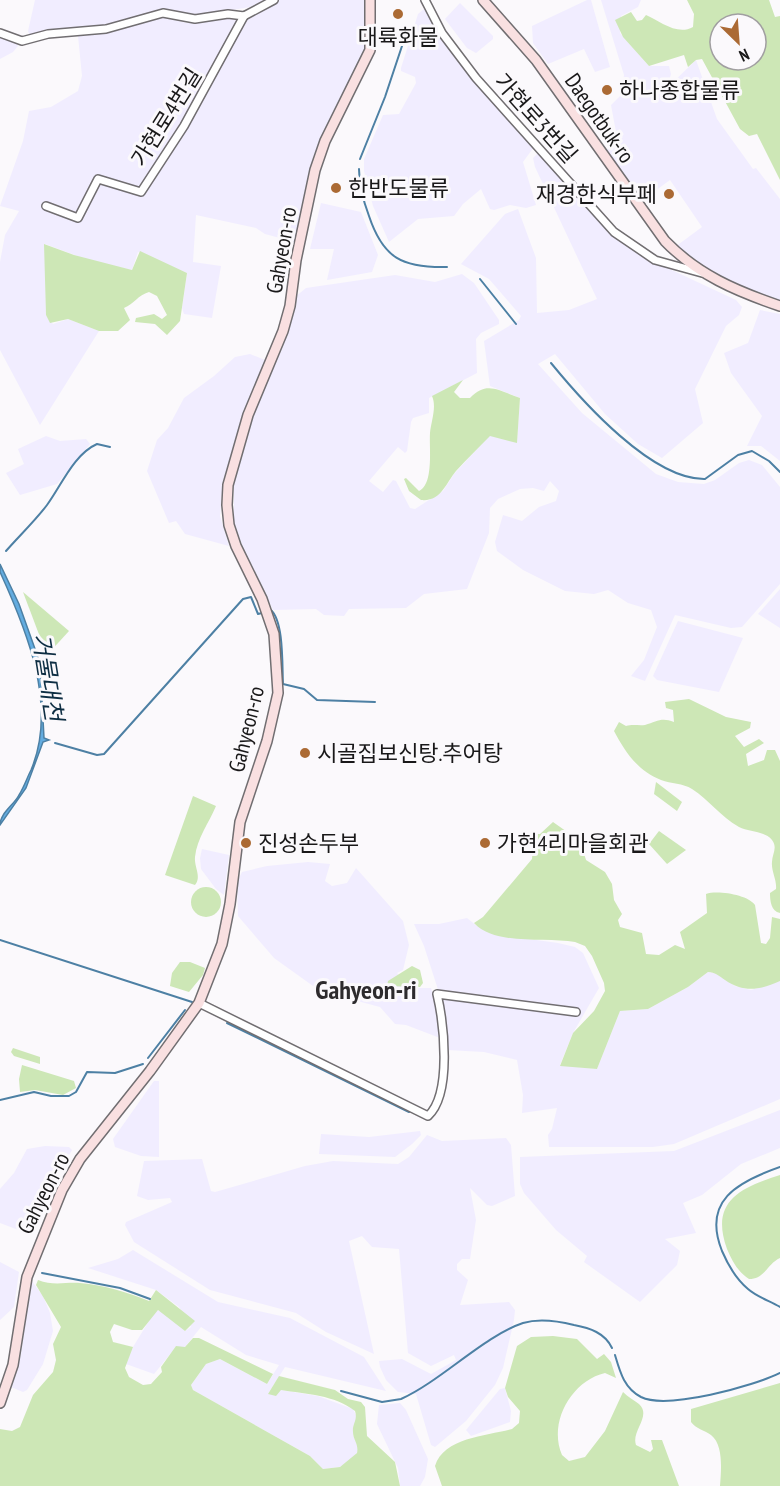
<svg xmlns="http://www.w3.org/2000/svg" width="780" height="1486" viewBox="0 0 780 1486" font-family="'PT Sans Narrow','Noto Sans KR',sans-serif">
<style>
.industrial{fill:#f1edff}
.green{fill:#cde7b6;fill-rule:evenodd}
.water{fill:#63ace0;stroke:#4d80a4;stroke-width:1.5}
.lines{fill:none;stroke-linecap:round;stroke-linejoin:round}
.stream{stroke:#4d80a4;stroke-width:2}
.street-casing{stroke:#716e71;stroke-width:10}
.secondary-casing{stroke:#716e71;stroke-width:12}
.street{stroke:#fff;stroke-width:7}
.secondary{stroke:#f9e0e1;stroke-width:9}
.poi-dot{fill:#ab6a34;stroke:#fbf9fc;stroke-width:2}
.labels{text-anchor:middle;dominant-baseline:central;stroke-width:6;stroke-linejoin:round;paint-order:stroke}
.poi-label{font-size:22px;fill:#191819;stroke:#fbf9fc;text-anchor:start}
.street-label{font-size:22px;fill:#191819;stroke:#fbf9fc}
.water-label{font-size:24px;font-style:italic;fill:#0e2e43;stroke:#fbf9fc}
.quarter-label{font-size:26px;font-weight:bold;fill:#2d2b2d;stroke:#fbf9fc}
</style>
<rect width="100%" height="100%" fill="#fbf9fc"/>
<g class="industrial">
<polygon points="35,0 266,0 250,7 203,15 159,10 98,28 30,36 28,31"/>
<polygon points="279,0 366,0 365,51 314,155 295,242 265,234 256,228 196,215 193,262 221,266 212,318 184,314 182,308 187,273 138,252 132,270 88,260 45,244 46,315 53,324 68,319 99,331 40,425 0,350 0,262 5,235 19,211 0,206 23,141 29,111 51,107 78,91 82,76 78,36 107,32 158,16 187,23 222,18 241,19"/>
<polygon points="587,0 591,0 610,67 595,72 584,49 548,64 533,43 532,26"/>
<polygon points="601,0 641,0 638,7 621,16 620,33 649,66 669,66 671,74 667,88 696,60 717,119 753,169 756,168 780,199 780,302 716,276 675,247 702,227 670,180 640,202 604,152 623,137 616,132 611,105 622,94 624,75"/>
<polygon points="460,3 493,36 493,39 476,53 467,48 445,19"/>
<polygon points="424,9 471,77 534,147 523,162 536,205 526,208 510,205 494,210 490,209 481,189 463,204 454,216 418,219 389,242 373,206 364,171 364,159 383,115 399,114 416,83 415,77 401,71 401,68 418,14"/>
<polygon points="0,35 16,42 18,46 13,52 0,59"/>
<polygon points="539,152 625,244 646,258 736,300 742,307 739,315 726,326 695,389 703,423 662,458 638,444 605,414 555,354 538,364 582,413 656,474 678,482 704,484 715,480 739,463 749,460 762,465 780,487 780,584 742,627 731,628 675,615 645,681 631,676 644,660 657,627 651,610 628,603 608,590 594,594 565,591 523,570 497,551 495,542 503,515 522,521 539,507 556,501 559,491 550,481 544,491 533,488 520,489 498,499 490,508 489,533 467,589 424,594 406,608 349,609 344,616 324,615 316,609 273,610 243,548 234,522 234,485 248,430 263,389 282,349 290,325 295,297 306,288 395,275 435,282 462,274 474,283 499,320 499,324 481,333 476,339 477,373 429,398 429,413 413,418 411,422 407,451 405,453 398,447 369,481 383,492 393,480 396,481 410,508 415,509 443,491 454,474 490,435 517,442 520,398 490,386 484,341 519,320 521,316 489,279 461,264 505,214 518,209 536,258 537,313 569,310 597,299 535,167 533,158"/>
<polygon points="321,203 361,212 378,255 372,272 327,280 334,249 310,249"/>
<polygon points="760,310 780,314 780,461 761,446 747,446 762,416 731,373 724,353 748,343"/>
<polygon points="250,354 265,360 243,416 223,481 220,516 229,546 185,534 176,521 169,523 147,471 157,440 168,428 184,398 214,376 235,357"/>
<polygon points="46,436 60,441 86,439 90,444 57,484 20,495 6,473 24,464 18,449"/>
<polygon points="780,589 780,628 758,614"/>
<polygon points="678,621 743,638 719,692 657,680 653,676"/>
<polygon points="202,849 229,855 224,895 216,889 201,869 200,858"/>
<polygon points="308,862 330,864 325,881 332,886 347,883 356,868 403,921 409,945 403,970 397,973 412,988 431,988 439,1016 440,1038 406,1025 395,1024 380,1007 320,991 274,958 238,916 237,882 242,872 267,866"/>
<polygon points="467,918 477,926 494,934 558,943 575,947 583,953 599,988 573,1033 560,1065 597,1069 620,1011 648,1009 688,987 708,972 716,973 735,986 751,990 780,981 780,1099 674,1144 653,1147 549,1147 548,1135 552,1129 557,1108 522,1113 523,1095 517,1060 484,1052 447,1050 447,1027 442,1002 424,946 414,924 439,924"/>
<polygon points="154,1081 159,1081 159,1157 141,1156 115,1147 113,1139"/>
<polygon points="780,1110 780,1148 741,1164 702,1195 683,1203 696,1233 665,1239 680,1251 677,1265 640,1302 584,1262 587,1256 556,1230 524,1193 520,1184 520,1157 674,1151"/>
<polygon points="420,1131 421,1135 412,1144 395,1157 319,1154 321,1134 369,1137"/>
<polygon points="427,1135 442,1141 506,1138 511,1145 515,1196 492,1206 487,1205 470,1188 476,1220 470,1259 462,1259 457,1264 457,1270 468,1280 460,1305 509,1302 515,1310 514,1320 503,1368 495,1385 466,1421 435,1447 431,1445 416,1394 398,1392 386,1380 380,1367 379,1361 402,1359 431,1374 456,1360 454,1355 431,1366 408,1353 399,1249 372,1247 362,1236 349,1241 374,1354 326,1332 296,1313 210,1290 134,1242 125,1225 126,1222 172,1202 170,1198 148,1200 137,1196 144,1161 202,1159 211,1191 215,1192 305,1166 333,1161 398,1164 409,1157"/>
<polygon points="45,1146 69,1147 72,1150 49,1189 29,1234 0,1223 0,1189 14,1173 27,1149"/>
<polygon points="133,1250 218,1302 290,1318 364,1357 386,1391 285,1367 268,1394 281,1390 318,1396 353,1409 357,1417 353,1435 359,1449 355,1456 340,1467 323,1469 310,1456 193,1390 191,1385 206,1364 220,1359 267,1384 279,1365 246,1355 201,1327 185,1347 176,1347 154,1374 126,1364 133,1347 155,1311 161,1310 185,1331 191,1327 179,1307 156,1290 88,1268 118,1259"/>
<polygon points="0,1262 19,1272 14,1307 0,1320"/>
<polygon points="31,1280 43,1296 50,1313 53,1331 43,1364 27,1390 23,1392 11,1387 21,1354"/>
<polygon points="505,1388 511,1411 510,1422 471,1436 466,1430 500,1389"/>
<polygon points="400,1403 406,1410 428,1459 425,1477 420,1486 400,1486 398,1468 377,1424 379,1405"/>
</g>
<g class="green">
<path d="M687,0H769L775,17L780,16V180L757,134L749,136L740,129L702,59L696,60L688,67L684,55L649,66L623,37L615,20L631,12L637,21L642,20L646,15C660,21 677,36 693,27L694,14ZM720,24H756V60H720Z"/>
<path d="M44,244L74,255L132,270L140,251L187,273L180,321L167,335L155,324L135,322L136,318L154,314L162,319L167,315L157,296L149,292C138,295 134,304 124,308L130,320L118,331H99L68,319L50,323L46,315Z"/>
<path d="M463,380L454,392L460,398H470C487,380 499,391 520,398L517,443L490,436C479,447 467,459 456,471C446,483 441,502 421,500L409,491L404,479L406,478L419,491C434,484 429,448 430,433C431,422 437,407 432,396Z"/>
<polygon points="23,592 69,631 48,654 46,653"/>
<path d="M689,699L726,717L751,722L750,728L735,736L744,747L759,739L764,743L746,754L748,766L764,760L767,750H775L780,761V913C771,911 770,901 770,893L776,889C777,880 771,871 772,862C772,854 778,848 772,840C765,831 749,832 739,827C720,816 709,800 692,789C683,783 671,784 661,780C638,771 625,752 614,731L619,722L626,726C633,724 639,726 645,725C657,721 662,717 674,722L673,710L666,708L665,702Z"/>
<polygon points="656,782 682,802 677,811 654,794"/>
<path d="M193,796L216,806C209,823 197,838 195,857C194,867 202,877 195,885L165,875Z"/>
<path d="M553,822L580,841L586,860L605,872L612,884L614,900L622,914L618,920L620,927L642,933L646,954L659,955L675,945L685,949L680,932L707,913L706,894C718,890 748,895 755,905L761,943L766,944L770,938L772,917L780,919V981C760,990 744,993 725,980C719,976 715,972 708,972L688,987L648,1009L620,1011L597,1069L560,1066L573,1033L594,1011L605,991L604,983L592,956L585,946L575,942C546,937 495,946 474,923L483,917L532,859L533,845L528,834H540Z"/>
<polygon points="659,831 686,850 667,864 649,844"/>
<circle cx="206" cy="902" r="15"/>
<polygon points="180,962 190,962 205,968 203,975 189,992 170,986 172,973"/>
<polygon points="412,966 420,970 423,983 420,987 387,986 388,981"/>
<polygon points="13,1048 40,1057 40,1064 14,1056 11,1052"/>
<polygon points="22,1065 74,1081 76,1088 63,1095 35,1090 20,1092 19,1079"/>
<path d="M780,1175V1258C767,1264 765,1279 749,1279C738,1272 732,1261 727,1249C710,1202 739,1188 780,1175Z"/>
<path d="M38,1280C53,1286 65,1282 80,1283C104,1285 127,1292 149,1301L156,1290L195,1321L185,1331L158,1310L142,1330H132L114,1324L110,1332L113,1342L133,1347L125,1368L129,1377L143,1385L151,1384L162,1372L161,1367L176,1346L185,1347L193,1338H199L273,1374L267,1384L220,1359L206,1364L191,1385L193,1390L310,1456L323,1469L340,1467L357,1453C359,1444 353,1440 353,1432C352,1424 358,1420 355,1411C335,1395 306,1394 281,1390L276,1396L268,1394L279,1376L335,1390L348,1399L361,1402L365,1407L367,1436L395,1462L400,1486H0V1429L12,1431L20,1427L33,1395L53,1372L56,1360L53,1344L61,1327L36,1285Z"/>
<path d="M553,1336L577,1339L597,1359L604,1354L611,1362L616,1378L605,1373C571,1381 548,1423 562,1455L569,1461L585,1457L605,1431L623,1392C628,1397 634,1400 639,1404C652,1416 631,1431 636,1445L650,1452L653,1449L651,1440H662L679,1486H442L435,1466C444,1437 488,1436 512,1429L519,1423L520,1411L508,1397L505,1388L517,1346L531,1337Z"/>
<path d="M780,1383V1486H720C721,1472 724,1445 711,1435C704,1430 696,1429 691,1422V1409Z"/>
</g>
<path class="water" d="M0,564L19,604L40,663L44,738L49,740L43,742L26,788L0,825C0,813 14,805 19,795C24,787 27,778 31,770C58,706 27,631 0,572Z"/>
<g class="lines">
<g class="stream">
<polyline points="360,159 385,97 407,31"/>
<path d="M359,169C359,186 363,200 369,216C383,258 402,268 447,267"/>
<polyline points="480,279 516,324"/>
<path d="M551,363C582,401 652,480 705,479L738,455L752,451L769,461L780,472"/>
<path d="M6,551C19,536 35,521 47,505C61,486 74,454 97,444L110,447"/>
<path d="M271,610C284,622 282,666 283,684L304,689L317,700L375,702"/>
<polyline points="55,743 97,755 104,754 243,599 251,597 258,614 262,613"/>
<polyline points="0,940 192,1002"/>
<polyline points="227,1023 409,1112"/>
<polyline points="148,1058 185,1010"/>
<polyline points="0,1100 34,1092 51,1096 69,1096 76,1092 87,1072 115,1073 143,1064"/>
<path d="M780,1167C737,1182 702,1201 722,1251C728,1265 736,1279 748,1289C757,1297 770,1301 780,1307"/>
<polyline points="42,1273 120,1288 150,1299"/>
<path d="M615,1355C620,1372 624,1388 641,1397C667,1410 754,1386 780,1373"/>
<path d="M341,1391L382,1402L401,1399C441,1381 484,1336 523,1323C540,1318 558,1321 574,1325C590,1328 605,1333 612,1348"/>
</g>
<defs>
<g id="street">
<polyline points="425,0 442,33 476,78 614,232 655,260 702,273"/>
<polyline points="0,33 22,41 48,34 106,29 163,13 195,19 228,14 244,16 274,0"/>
<polyline points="46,206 78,218 98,179 141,192 184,126 244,16"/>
<path d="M199,1003L428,1116C452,1094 444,1024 437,994L576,1012"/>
</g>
<g id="secondary">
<path d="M483,0L536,60L665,241C698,275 736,291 780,306"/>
<polyline points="0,1403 13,1365 27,1277 62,1190 80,1159 150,1071 199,1003 222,944 230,904 240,822 267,741 278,693 274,634 262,599 236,546 229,525 227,505 228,485 248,415 283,331 290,306 296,260 315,170 325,141 370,50 370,0"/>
</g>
</defs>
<use href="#street" class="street-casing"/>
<use href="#secondary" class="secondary-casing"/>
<use href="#street" class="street"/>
<use href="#secondary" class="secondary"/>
</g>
<g class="poi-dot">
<circle cx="398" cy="14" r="6"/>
<circle cx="607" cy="90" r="6"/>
<circle cx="336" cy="188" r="6"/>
<circle cx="669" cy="194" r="6"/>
<circle cx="305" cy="753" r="6"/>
<circle cx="246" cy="843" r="6"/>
<circle cx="485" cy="843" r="6"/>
</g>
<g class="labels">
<g class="poi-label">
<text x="398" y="37" text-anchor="middle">대륙화물</text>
<text x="619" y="90">하나종합물류</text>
<text x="348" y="188">한반도물류</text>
<text x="657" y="194" text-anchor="end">재경한식부페</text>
<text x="317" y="753">시골집보신탕.추어탕</text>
<text x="258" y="843">진성손두부</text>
<text x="497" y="843">가현4리마을회관</text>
</g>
<g class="street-label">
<text transform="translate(166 117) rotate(-58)">가현로4번길</text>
<text transform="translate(536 118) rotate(48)">가현로3번길</text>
<text transform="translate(600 118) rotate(55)">Daegotbuk-ro</text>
<text transform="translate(281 250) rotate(-80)">Gahyeon-ro</text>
<text transform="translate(246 729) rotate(-76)">Gahyeon-ro</text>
<text transform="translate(43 1193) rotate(-63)">Gahyeon-ro</text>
</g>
<g class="water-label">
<text transform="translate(48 677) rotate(81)">거물대천</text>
</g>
<g class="quarter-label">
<text x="366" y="989">Gahyeon-ri</text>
</g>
</g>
<g transform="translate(738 42) rotate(155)"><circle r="28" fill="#fbf9fc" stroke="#a19fa1" stroke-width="1.5"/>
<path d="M0-4.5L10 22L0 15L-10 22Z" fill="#ab6a34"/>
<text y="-9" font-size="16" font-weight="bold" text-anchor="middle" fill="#191819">N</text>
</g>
</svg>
